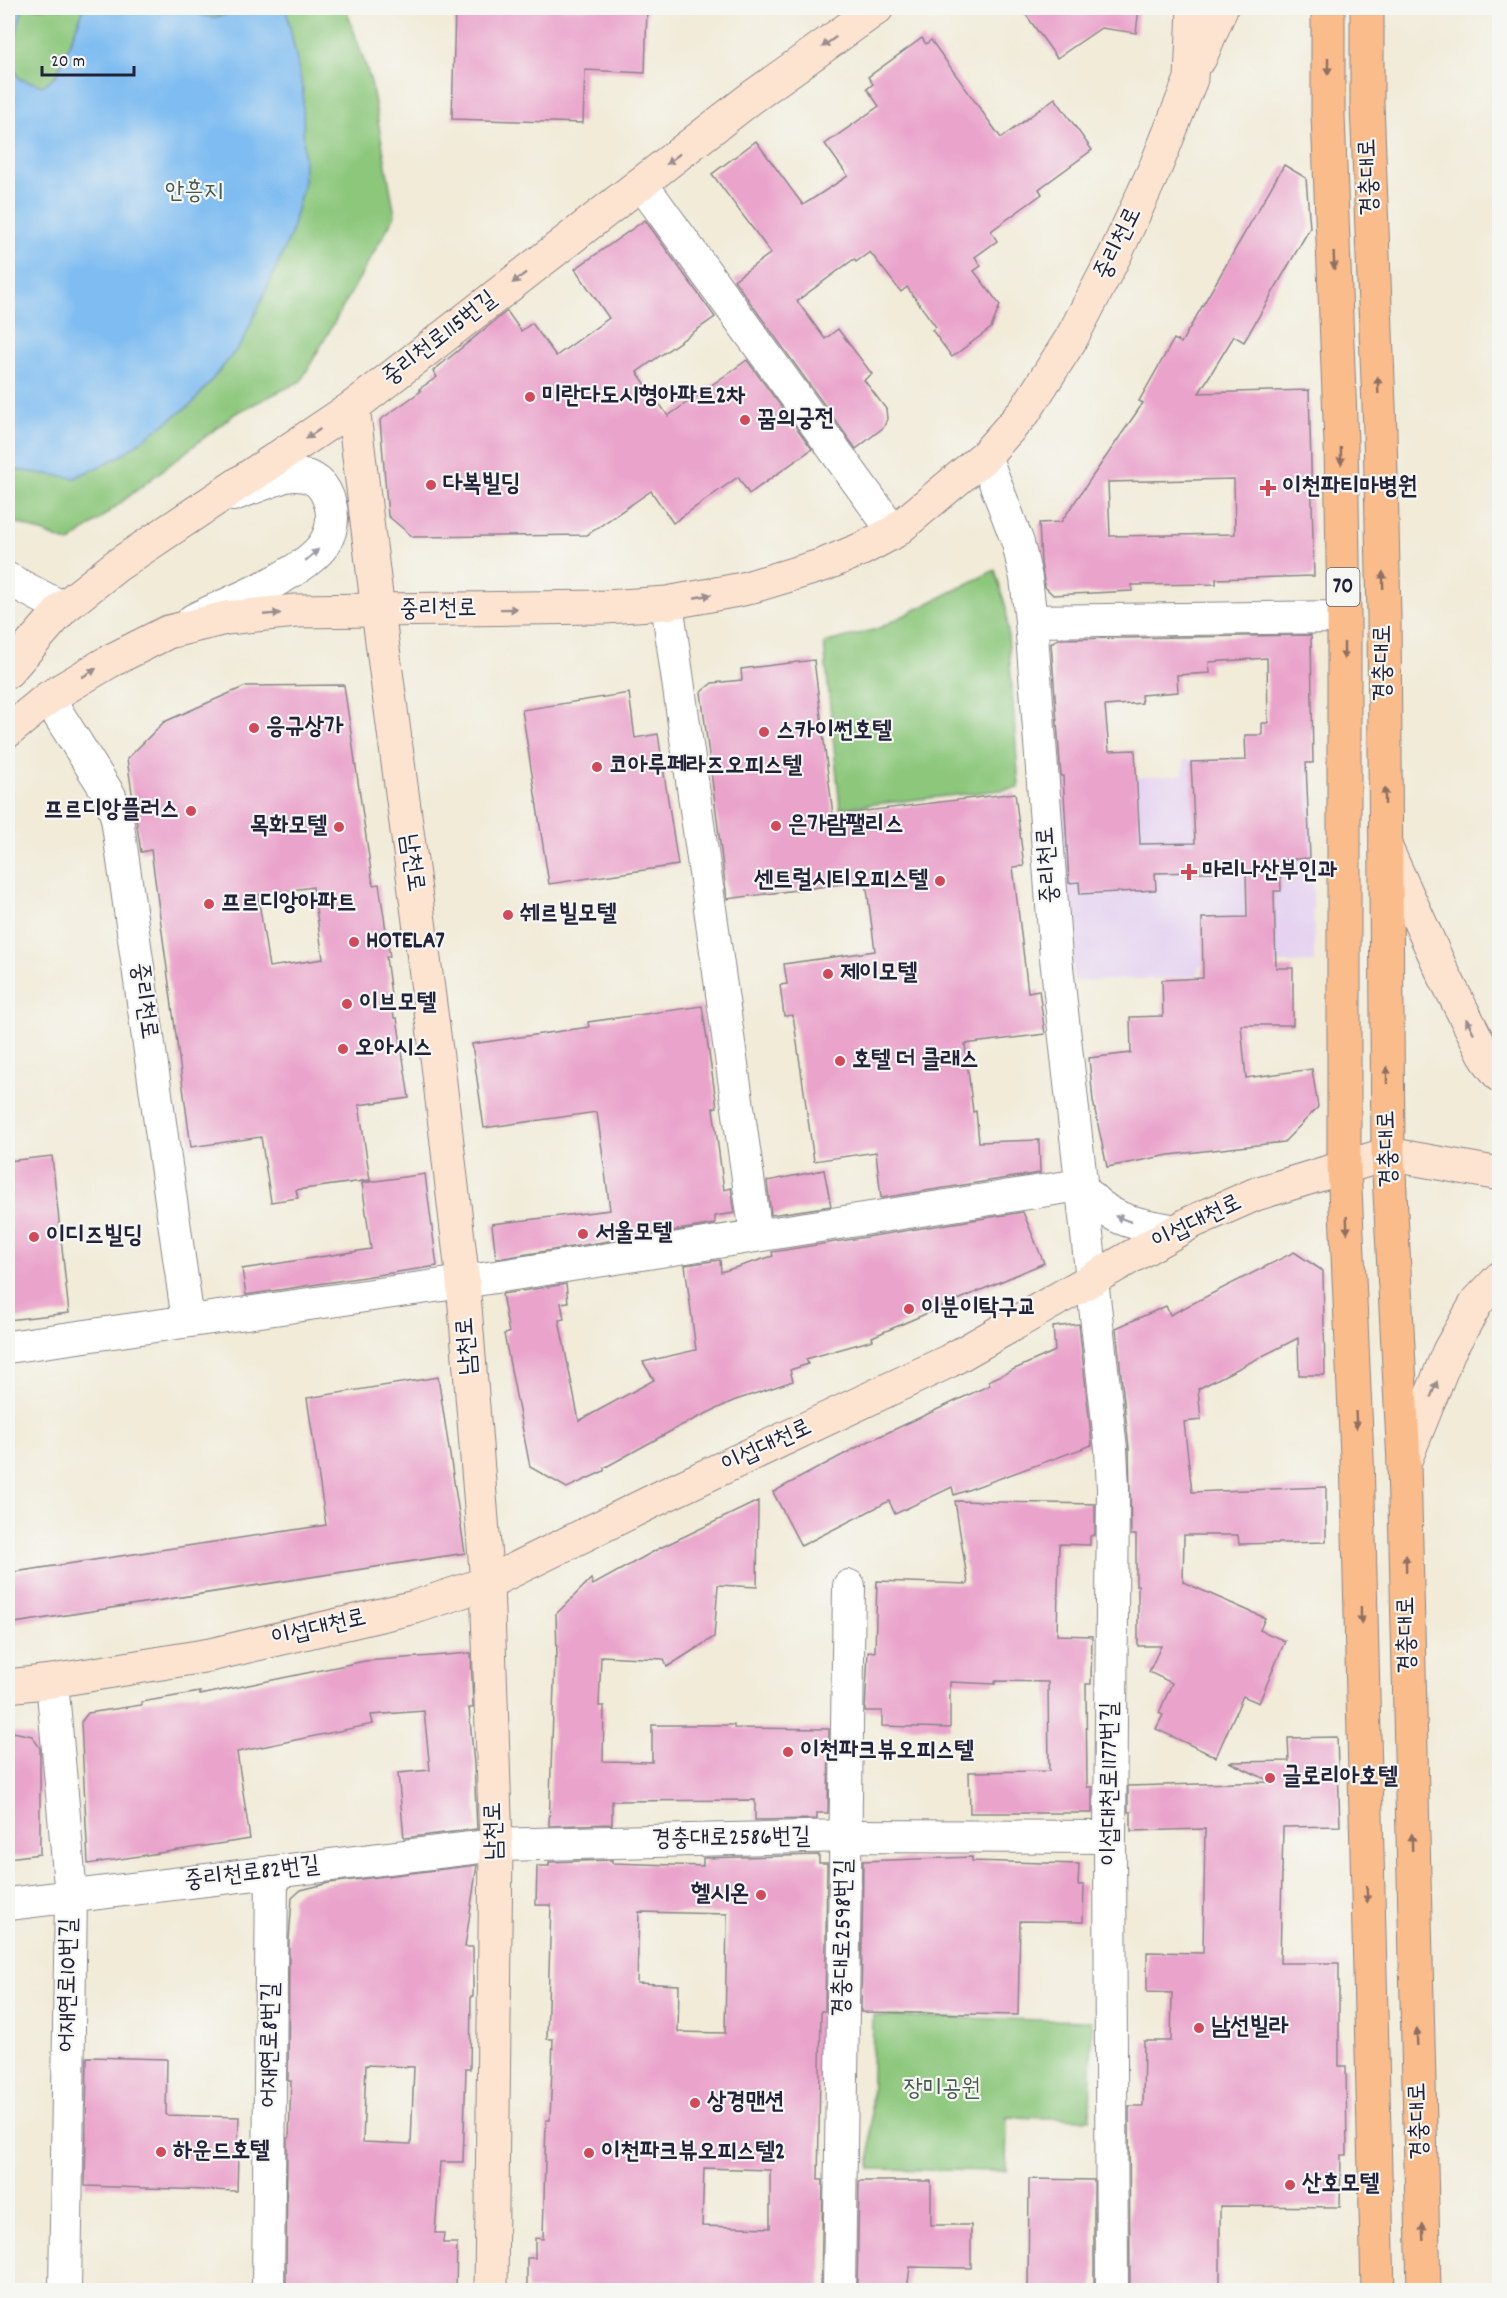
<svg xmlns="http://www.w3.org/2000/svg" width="1507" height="2298" viewBox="0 0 1507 2298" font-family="Dekko,'Poor Story',sans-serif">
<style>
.built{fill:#e5d3f1}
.green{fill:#8cc77b;stroke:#57745b;stroke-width:1.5}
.water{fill:#7ebcf1;stroke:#506f96;stroke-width:1.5}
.building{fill:#eaa3cb;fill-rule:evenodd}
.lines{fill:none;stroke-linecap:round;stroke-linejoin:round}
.street-casing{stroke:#8a868a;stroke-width:34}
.secondary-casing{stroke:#8a868a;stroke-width:35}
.primary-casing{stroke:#8a868a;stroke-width:35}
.street{stroke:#fff;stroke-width:32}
.secondary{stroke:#fde4d1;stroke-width:33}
.primary{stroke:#fabc8b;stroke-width:33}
.oneway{fill:#9a8d8e}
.oneway2{fill:#8e6f63}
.oneway3{fill:#9c9ca7}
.poi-dot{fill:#d1495b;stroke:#f6f6f2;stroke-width:2}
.labels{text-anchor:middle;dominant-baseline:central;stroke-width:4.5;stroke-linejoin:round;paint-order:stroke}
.shield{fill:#f6f6f2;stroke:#626272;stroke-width:1.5}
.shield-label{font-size:22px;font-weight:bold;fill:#22223b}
.street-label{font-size:24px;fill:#22223b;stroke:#f6f6f2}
.park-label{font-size:24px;fill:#475c51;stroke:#f6f6f2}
.poi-label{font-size:24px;font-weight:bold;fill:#22223b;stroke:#f6f6f2;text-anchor:start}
</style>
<rect width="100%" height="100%" fill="#f6f6f2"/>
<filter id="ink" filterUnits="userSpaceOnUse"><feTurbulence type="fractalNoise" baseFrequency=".0167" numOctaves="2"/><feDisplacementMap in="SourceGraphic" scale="12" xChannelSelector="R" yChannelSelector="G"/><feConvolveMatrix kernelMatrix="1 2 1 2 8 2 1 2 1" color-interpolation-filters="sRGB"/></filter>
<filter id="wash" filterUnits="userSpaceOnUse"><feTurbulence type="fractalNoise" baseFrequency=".008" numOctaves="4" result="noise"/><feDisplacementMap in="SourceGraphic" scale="24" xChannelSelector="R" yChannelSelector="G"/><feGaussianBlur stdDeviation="1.35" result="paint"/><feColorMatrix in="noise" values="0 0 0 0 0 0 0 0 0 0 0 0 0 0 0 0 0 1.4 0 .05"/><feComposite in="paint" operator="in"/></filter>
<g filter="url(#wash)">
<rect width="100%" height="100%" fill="#f1ebd8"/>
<polygon class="built" points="1184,760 1220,760 1221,772 1311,768 1314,962 1199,966 1197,977 1074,981 1058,781 1183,775"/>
<g class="green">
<polygon points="8,8 346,8 371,82 395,215 301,381 236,413 69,543 8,519"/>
<polygon points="995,570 1006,608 1019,788 840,808 824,643 877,629"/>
<polygon points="873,2016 1092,2021 1090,2119 1007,2117 1006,2171 870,2169"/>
</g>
<polygon class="water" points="8,8 23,8 9,61 20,79 43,86 57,74 84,8 173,8 214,18 229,13 233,8 286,8 303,90 304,182 290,237 242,343 193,403 119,457 75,478 8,469"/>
<g id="blocks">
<g class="building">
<polygon points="455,8 647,8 645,73 585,70 583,123 452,119"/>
<polygon points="1021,8 1139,8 1136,33 1101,28 1057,58"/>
<polygon points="922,38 926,44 931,40 1001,138 1055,98 1092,150 1039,189 1042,194 991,231 997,241 975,257 981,266 974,271 1000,305 991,328 952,357 932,330 936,327 907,287 901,292 870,252 856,262 854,259 797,301 825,339 838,329 872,374 864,380 886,409 887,419 884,427 856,449 734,280 771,253 712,174 756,141 803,205 848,176 825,144 879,106 867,89 873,84 868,77"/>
<path d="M1284,165L1306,178L1310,228L1244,342L1234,336L1199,393L1309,390L1314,576L1216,579V584L1132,585V591L1053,595L1045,587L1041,563L1039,523L1061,522L1143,403L1139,401L1174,339L1181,343ZM1234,479L1235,534L1110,536L1108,482Z"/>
<polygon points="645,220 715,317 637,372 668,416 747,360 812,449 749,494 738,477 673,523 651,491 587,535 413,537 388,516 380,420 421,391 419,389 437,377 433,371 507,311 521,331 532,323 556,356 609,318 575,269"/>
<path d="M1311,635L1313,763H1306L1310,858L1280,860L1281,891H1274L1276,968H1293V1025H1241L1246,1078L1312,1069L1318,1107L1284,1142L1169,1155L1107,1167L1093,1101L1089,1058L1131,1053L1130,1017L1163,1016L1162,980L1203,978L1202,918L1247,917L1246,871L1155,873L1156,890L1080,894L1079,882L1069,883L1063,776H1061L1051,643L1058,639ZM1267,658L1268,723H1262V735H1245L1246,760L1191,762L1195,843L1140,844L1135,750L1109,751L1105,706L1142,703L1141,695L1178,692L1177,675L1210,673L1209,662Z"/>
<polygon points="814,660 833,815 1015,793 1024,866 1013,867 1028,992 1039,990 1045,1034 965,1044 973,1112 976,1111 979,1142 1039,1140 1040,1173 881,1198 876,1152 814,1161 793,1015 784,1016 780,985 787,984 784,964 875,951 866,881 727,899 701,692 712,683 742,680 741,669"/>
<path d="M344,685L373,885L379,884L390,957H386L394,1018H397L409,1098L359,1105L370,1180L296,1190L298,1198L271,1202L261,1137L191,1147L151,850L141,852L127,759L164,722L246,686ZM313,887L323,959L269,967L258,895Z"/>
<polygon points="629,693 635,738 658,734 678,865 549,884 522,710"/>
<polygon points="702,1006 717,1107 713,1108 724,1190 731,1188 735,1213 715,1216 715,1224 496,1259 492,1224 610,1210 597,1112 484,1128 472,1044 589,1027 588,1022"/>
<polygon points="52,1156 69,1313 8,1320 8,1161"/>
<polygon points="824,1170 831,1206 771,1215 767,1181"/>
<polygon points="425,1174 437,1266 246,1295 242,1269 371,1249 362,1183"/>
<polygon points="1023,1212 1044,1263 872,1337 873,1340 806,1359 808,1364 790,1370 793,1381 733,1401 680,1426 604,1468 604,1471 567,1488 530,1467 504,1334 509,1333 502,1294 566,1284 568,1302 561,1303 564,1319 559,1320 579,1421 654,1380 643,1362 696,1350 685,1265 720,1260 721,1272 773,1256 772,1252"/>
<polygon points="1294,1252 1323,1271 1325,1375 1299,1375 1298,1338 1198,1389 1201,1420 1184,1422 1192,1492 1326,1487 1326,1542 1239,1544 1238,1535 1184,1535 1183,1582 1265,1618 1260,1630 1285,1641 1259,1703 1243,1696 1216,1757 1156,1729 1163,1715 1159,1713 1172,1683 1149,1672 1161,1646 1138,1646 1138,1585 1136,1585 1136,1535 1131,1535 1129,1448 1116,1328 1166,1306 1170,1315"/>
<polygon points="1079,1324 1092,1445 954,1495 952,1487 895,1514 889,1501 801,1546 773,1492 863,1444 990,1385 988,1381 1055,1351 1053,1327"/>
<polygon points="438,1377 465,1553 8,1624 8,1573 326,1525 307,1398"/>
<polygon points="758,1501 757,1587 718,1585 714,1637 667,1667 664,1659 601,1656 599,1706 604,1706 603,1761 652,1762 652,1725 734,1725 734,1728 829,1729 828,1813 817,1813 817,1819 755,1820 755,1800 612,1801 612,1824 549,1826 555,1657 557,1658 556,1614 591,1579 593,1585 660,1548"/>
<polygon points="955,1501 1095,1504 1095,1535 1090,1536 1090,1545 1059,1544 1057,1635 1092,1636 1091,1684 1086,1684 1087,1787 1092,1787 1092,1813 970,1813 969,1772 1049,1771 1048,1682 995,1681 995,1684 950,1682 950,1728 882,1726 882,1711 865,1711 868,1651 875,1652 877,1581 968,1584"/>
<polygon points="471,1653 473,1708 469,1708 474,1764 477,1829 404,1838 398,1773 430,1770 424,1711 371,1715 373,1724 237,1752 250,1839 88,1864 81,1722 88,1713 142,1705 141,1702 200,1692 200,1695 365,1661"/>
<polygon points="8,1731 32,1736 40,1748 40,1854 8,1858"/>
<polygon points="1337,1737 1340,1826 1283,1827 1280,1963 1339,1963 1339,2066 1346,2066 1347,2155 1341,2155 1340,2207 1220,2206 1220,2290 1130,2290 1129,2106 1143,2106 1144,2041 1171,2041 1172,1993 1147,1992 1147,1952 1203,1953 1205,1829 1131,1831 1131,1812 1128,1812 1128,1786 1272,1782 1229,1762 1289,1761 1288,1738"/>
<path d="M819,1855V1863H827L825,2011H821L819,2129L818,2180H823L821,2290H527V2258H535V2238L543,2239L546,2120H550L553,2039H547L551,1905H536L537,1866H549V1862L612,1860V1863L703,1866V1858ZM639,1912L727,1914L725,2033L678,2032L679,1985L637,1983ZM704,2168L770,2170V2228L702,2226Z"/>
<polygon points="972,1857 972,1861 1079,1864 1078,1885 1084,1885 1083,1922 1020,1921 1018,2015 861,2012 863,1861"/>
<path d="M477,1865L465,1947H473V1996H471L470,2069H466L463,2162H440L435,2233H444L443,2243H457L456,2290H286L287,2138H289L291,2081H288L289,1940L292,1898L301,1890L329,1883ZM366,2065L414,2067L411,2144L363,2142Z"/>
<polygon points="87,2057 167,2059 166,2115 239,2117 237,2191 85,2186"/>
<polygon points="1029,2179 1094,2180 1094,2290 1028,2290"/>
<polygon points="859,2181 931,2181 931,2225 971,2225 971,2268 910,2267 907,2290 857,2290"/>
</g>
</g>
</g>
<g filter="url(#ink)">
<use href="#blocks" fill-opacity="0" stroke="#8a868a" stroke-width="1.5"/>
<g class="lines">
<defs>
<g id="street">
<polyline points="641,183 894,532"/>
<polyline points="985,456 1018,543 1026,578 1031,621 1056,958 1111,1449 1113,1489 1110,1837 1112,2290"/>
<polyline points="8,579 63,608"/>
<polyline points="667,603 756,1235"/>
<path d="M193,620C227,603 305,574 324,544C335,527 334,508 325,491C317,476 301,473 285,476L233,495"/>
<polyline points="1031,621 1344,617"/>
<polyline points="48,698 110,796 117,818 188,1321"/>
<path d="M1080,1185C1107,1221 1135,1224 1177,1231"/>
<polyline points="8,1347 463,1282 1080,1185"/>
<polyline points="52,1681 71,1896 65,2290"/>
<polyline points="8,1904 496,1845 846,1836 1110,1837"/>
<polyline points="268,2290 272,1872"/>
<polyline points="839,2290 849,1586"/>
</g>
<g id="secondary">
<polyline points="1200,58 1221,8"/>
<polyline points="353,407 378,611 438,1065 463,1282 487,1583 496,1845 491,2290"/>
<polyline points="8,671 63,608 116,566 353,407 751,98 877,8"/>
<polyline points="8,731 48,698 110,661 168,632 226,618 296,611 605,607 667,603 743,589 823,565 862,549 894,532 985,456 1025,411 1071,339 1115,255 1156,166 1191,79 1194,8"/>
<polyline points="1386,848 1443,973 1487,1059 1500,1076"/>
<polyline points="1404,1463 1449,1351 1477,1302 1500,1278"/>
<polyline points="8,1686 52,1681 210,1655 415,1607 487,1583 663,1496 949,1361 1192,1222 1256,1194 1388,1154 1500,1174"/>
</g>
<g id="primary">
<polyline points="1328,8 1328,116 1341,444 1344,617 1344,1166 1357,1456 1378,2290"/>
<polyline points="1367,8 1367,104 1380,431 1384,617 1388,1154 1404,1463 1424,2290"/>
</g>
</defs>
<use href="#street" class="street-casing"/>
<use href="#secondary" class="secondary-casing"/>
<use href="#primary" class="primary-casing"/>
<use href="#street" class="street"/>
<use href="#secondary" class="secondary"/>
<use href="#primary" class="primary"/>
</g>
<defs><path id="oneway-solid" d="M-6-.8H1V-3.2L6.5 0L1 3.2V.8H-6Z" transform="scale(1.5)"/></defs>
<g class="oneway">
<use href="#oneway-solid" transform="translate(829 42) rotate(144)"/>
<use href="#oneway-solid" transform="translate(673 159) rotate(142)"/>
<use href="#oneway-solid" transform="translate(519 278) rotate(142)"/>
<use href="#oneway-solid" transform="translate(313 434) rotate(146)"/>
<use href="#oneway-solid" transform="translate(703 596) rotate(-11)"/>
<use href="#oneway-solid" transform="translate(509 609) rotate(-1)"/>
<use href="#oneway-solid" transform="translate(272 614) rotate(-5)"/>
<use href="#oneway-solid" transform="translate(89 673) rotate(-31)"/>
<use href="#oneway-solid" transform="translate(1470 1026) rotate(-118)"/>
<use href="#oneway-solid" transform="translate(1434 1389) rotate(-68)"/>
</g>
<g class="oneway2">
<use href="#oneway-solid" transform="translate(1328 66) rotate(90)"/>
<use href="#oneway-solid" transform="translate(1334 261) rotate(88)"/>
<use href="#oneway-solid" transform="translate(1378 385) rotate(-92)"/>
<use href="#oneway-solid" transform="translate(1341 456) rotate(89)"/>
<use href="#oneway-solid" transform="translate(1383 580) rotate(-91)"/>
<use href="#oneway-solid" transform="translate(1344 651) rotate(90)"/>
<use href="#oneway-solid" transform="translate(1385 796) rotate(-90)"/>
<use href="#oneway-solid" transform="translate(1387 1075) rotate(-90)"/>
<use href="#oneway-solid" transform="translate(1347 1225) rotate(88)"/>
<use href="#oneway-solid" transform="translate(1356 1420) rotate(87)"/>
<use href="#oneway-solid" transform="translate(1406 1563) rotate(-91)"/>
<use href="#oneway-solid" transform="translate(1361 1615) rotate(89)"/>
<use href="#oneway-solid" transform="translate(1412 1842) rotate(-91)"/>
<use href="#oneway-solid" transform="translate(1367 1894) rotate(88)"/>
<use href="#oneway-solid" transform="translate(1417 2037) rotate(-92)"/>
<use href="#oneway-solid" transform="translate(1423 2232) rotate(-92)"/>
</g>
<g class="oneway3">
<use href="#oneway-solid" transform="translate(312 555) rotate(-41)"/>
<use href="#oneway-solid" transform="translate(1123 1219) rotate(-159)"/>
</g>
</g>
<g class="poi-dot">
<circle cx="530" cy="397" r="6"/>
<circle cx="745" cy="420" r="6"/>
<circle cx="431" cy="485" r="6"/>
<path d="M1265 479h6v6h6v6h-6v6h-6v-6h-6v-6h6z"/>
<circle cx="254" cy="728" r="6"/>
<circle cx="764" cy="732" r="6"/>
<circle cx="597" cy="767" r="6"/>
<circle cx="191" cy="811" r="6"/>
<circle cx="776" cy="826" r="6"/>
<circle cx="339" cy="827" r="6"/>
<path d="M1186 863h6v6h6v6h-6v6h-6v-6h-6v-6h6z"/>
<circle cx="940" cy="881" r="6"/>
<circle cx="209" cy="904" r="6"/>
<circle cx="508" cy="915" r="6"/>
<circle cx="354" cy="942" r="6"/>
<circle cx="828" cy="974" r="6"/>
<circle cx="347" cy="1004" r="6"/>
<circle cx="343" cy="1049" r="6"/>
<circle cx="840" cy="1061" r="6"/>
<circle cx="583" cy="1234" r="6"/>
<circle cx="34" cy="1237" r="6"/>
<circle cx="909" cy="1309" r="6"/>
<circle cx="788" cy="1752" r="6"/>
<circle cx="1270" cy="1778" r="6"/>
<circle cx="761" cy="1895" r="6"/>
<circle cx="1199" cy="2028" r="6"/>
<circle cx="695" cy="2103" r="6"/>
<circle cx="161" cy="2152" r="6"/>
<circle cx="589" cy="2153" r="6"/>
<circle cx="1290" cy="2185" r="6"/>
</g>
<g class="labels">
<rect class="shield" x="1326.5" y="568" width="33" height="38" rx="4.5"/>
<g class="shield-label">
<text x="1343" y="587">70</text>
</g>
<g class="street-label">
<text transform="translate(1370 177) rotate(-92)">경충대로</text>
<text transform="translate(1119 244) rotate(-64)">중리천로</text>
<text transform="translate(440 339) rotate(-38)">중리천로115번길</text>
<text transform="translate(438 610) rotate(-1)">중리천로</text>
<text transform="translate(1384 663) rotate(-90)">경충대로</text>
<text transform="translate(411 863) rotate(82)">남천로</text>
<text transform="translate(1049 865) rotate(-94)">중리천로</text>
<text transform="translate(143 1001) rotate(82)">중리천로</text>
<text transform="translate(1389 1149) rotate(-92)">경충대로</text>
<text transform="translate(1197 1223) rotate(-26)">이섭대천로</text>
<text transform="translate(468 1346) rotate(-94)">남천로</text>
<text transform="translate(767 1447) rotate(-25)">이섭대천로</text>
<text transform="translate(319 1629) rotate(-13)">이섭대천로</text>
<text transform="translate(1408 1635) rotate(-91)">경충대로</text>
<text transform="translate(1111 1784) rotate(-90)">이섭대천로1177번길</text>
<text transform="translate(495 1831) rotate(-91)">남천로</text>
<text transform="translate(731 1839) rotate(-1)">경충대로2586번길</text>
<text transform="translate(252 1874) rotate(-7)">중리천로82번길</text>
<text transform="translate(844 1938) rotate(-89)">경충대로2598번길</text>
<text transform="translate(69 1985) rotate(-89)">어재연로10번길</text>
<text transform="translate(271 2045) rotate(-89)">어재연로8번길</text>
<text transform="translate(1420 2121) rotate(-92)">경충대로</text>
</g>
<g class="park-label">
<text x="194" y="193">안흥지</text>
<text x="942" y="2090">장미공원</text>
</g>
<g class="poi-label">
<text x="542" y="397">미란다도시형아파트2차</text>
<text x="757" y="420">꿈의궁전</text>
<text x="443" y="485">다복빌딩</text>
<text x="1282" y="488">이천파티마병원</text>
<text x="266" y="728">응규상가</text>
<text x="776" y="732">스카이썬호텔</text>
<text x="609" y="767">코아루페라즈오피스텔</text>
<text x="179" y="811" text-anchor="end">프르디앙플러스</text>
<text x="788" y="826">은가람팰리스</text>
<text x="327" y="827" text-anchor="end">목화모텔</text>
<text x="1202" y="872">마리나산부인과</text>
<text x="928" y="881" text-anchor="end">센트럴시티오피스텔</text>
<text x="221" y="904">프르디앙아파트</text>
<text x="520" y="915">쉐르빌모텔</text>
<text x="366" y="942">HOTELA7</text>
<text x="840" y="974">제이모텔</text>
<text x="359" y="1004">이브모텔</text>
<text x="355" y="1049">오아시스</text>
<text x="852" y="1061">호텔 더 클래스</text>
<text x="595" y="1234">서울모텔</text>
<text x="46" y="1237">이디즈빌딩</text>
<text x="921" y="1309">이분이탁구교</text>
<text x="800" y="1752">이천파크뷰오피스텔</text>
<text x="1282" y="1778">글로리아호텔</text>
<text x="749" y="1895" text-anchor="end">헬시온</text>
<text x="1211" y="2028">남선빌라</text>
<text x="707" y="2103">상경맨션</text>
<text x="173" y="2152">하운드호텔</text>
<text x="601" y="2153">이천파크뷰오피스텔2</text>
<text x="1302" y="2185">산호모텔</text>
</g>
</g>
<rect width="1507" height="2298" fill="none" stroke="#f6f6f2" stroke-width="30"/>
<path d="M42 66v9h92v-9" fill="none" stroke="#22223b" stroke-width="3"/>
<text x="51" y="66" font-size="18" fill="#22223b" stroke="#f6f6f2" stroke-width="4.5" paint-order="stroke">20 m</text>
</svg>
